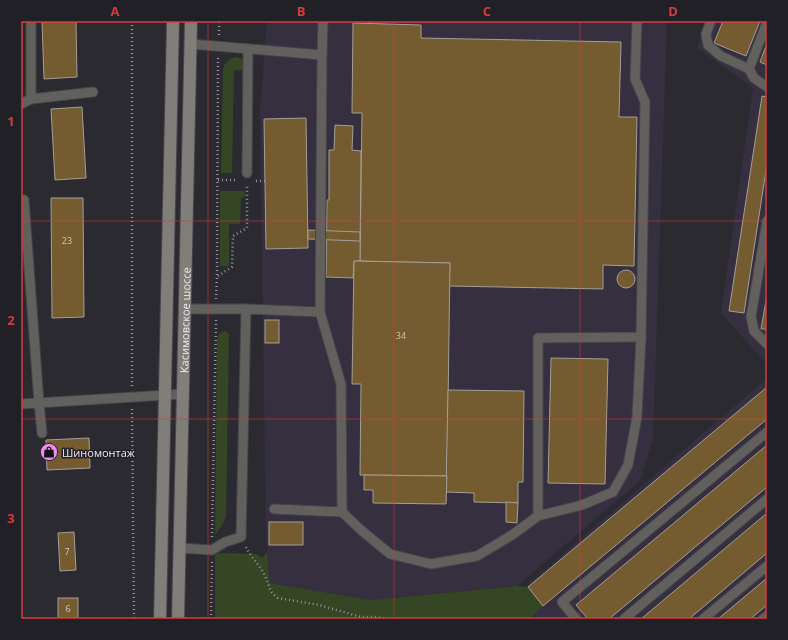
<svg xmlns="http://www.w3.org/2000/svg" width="788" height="640" viewBox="0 0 788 640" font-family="'Open Sans',sans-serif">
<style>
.industrial{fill:#352f40}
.green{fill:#344623}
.building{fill:#745b30;stroke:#a49f98}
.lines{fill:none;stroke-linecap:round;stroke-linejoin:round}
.lane-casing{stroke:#46454c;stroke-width:11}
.secondary-casing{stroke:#46454c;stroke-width:14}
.path{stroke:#949399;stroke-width:2.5;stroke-dasharray:1 3;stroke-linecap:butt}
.lane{stroke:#62605d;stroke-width:9}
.secondary{stroke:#817d78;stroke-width:12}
.grid{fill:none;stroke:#d83b3c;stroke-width:1;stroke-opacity:0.55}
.labels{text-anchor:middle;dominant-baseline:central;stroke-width:3;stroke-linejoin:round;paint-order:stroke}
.number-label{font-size:9px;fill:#cdc6bf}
.street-label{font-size:11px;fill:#ebeaef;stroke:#222027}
.poi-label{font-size:11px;fill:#ebeaef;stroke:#222027;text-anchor:start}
.neatline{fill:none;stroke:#d83b3c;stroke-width:1.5}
.grid-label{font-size:13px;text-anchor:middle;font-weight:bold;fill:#d83b3c}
</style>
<rect width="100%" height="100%" fill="#2b2a31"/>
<g class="industrial">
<polygon points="267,21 667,21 653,439 640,481 517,586 371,600 270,583 266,538 260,111"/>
<polygon points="706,21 767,21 767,365 721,313 753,88 697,48"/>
<polygon points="767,378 767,619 511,619 517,594"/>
</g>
<g class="green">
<path d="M236,57L242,59L245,63V67L243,70H234L232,173H221L223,69C225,62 229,58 236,57Z"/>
<polygon points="220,191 245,191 245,197 241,198 240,224 229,224 229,266 220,266"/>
<polygon points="224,331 227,332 229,335 226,517 221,527 215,535 217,339 219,334"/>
<polygon points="267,552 270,583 371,600 517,586 528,587 543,606 529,619 215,619 215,554 225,553 256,554 262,558"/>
</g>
<g class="building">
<polygon points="42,21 76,21 77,77 44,79"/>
<polygon points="723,21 760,21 746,56 714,43"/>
<polygon points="353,23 421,25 421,38 621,42 619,117 637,117 634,266 603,265 603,289 449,286 450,263 360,261 362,113 352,113"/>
<polygon points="767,43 767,65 760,62"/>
<polygon points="762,96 767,97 767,164 744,313 729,311"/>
<polygon points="82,107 86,178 55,180 51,109"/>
<polygon points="306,118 308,248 266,249 264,119"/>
<polygon points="335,125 353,126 352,150 361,151 360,261 354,261 353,278 326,277 327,200 329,200 329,150 334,150"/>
<polygon points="51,198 83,198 84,317 52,318"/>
<polygon points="308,230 360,232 360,241 308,239"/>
<polygon points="354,261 450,263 447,476 360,475 361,384 352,384"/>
<circle cx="626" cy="279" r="9"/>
<polygon points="767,295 767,329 761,329"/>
<rect x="265" y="320" width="14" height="23"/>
<polygon points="551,358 608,359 605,484 548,483"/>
<polygon points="767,387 767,419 543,606 528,587"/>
<polygon points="448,390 524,391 523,482 518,482 518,503 474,502 474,493 446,492"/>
<polygon points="89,438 90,468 47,470 46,440"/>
<polygon points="767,445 767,487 609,619 588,619 576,605"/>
<polygon points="364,475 447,476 446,504 373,503 373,490 364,490"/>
<polygon points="506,502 518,503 517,523 506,522"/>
<polygon points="767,513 767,553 689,619 641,619"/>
<rect x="269" y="522" width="34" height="23"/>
<polygon points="74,532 76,570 60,571 58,533"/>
<polygon points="767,578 767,605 750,619 718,619"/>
<rect x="58" y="598" width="20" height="21"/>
</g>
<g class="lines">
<defs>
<g id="lane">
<polyline points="711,21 706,34 708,45 721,56 749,69 754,78 767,87"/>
<polyline points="191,44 322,55 320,312 341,384 342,512 274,509"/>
<polyline points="322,55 323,21"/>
<polyline points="749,69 767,22"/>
<polyline points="31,99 93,92"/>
<polyline points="21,104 31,99 31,21"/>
<polyline points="247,173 248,49"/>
<polyline points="21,200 24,200 39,403 42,433"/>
<polyline points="767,221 751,317 754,331 767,344"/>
<polyline points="246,309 320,312"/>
<polyline points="21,404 183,394"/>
<polyline points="342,512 361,530 390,554 431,564 477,556 512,535 538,516 538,338 641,337 645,102 635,79 637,21"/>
<polyline points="538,516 582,505 613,492 628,465 637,417 641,337"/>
<polyline points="179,548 212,550 225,542 241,537 246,309 185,309"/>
<polyline points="576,619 562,602 767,432"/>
<polyline points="624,619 767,499"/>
<polyline points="703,619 767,566"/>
<polyline points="763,619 767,616"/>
</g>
<g id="secondary">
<polyline points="160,619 173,21"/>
<path id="s1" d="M178,619L191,21"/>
</g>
</defs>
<use href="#lane" class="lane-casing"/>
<use href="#secondary" class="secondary-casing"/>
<g class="path">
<polyline points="219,35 219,21"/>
<polyline points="218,180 237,180"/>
<polyline points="256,181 265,181"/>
<polyline points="218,276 232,267 233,236 247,228 247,184"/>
<polyline points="216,299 217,276 218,58"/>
<polyline points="132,386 132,21"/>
<polyline points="132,409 134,619"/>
<polyline points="212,537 216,320"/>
<path d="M246,547C251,558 261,566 265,576C270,586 268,591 278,598L319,605L361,617H377L385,619"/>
<polyline points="211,619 212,562"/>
</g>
<use href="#lane" class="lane"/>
<use href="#secondary" class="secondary"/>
</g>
<path class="grid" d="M208,21V619M394,21V619M580,21V619M21,221H767M21,419H767"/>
<defs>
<symbol id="shop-disc" viewBox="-11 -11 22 22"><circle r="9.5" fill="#f08bf5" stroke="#222027"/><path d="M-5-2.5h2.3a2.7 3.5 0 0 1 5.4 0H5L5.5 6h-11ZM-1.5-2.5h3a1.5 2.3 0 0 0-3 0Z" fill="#111"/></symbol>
</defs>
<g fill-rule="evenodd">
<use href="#shop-disc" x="39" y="442" width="20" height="20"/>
</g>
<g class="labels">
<g class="number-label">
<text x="67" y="240">23</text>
<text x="401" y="335">34</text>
<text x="67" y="551">7</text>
<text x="68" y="608">6</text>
</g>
<g class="street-label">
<text stroke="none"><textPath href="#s1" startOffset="299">Касимовское шоссе</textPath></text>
</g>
<g class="poi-label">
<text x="62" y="452">Шиномонтаж</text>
</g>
</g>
<rect width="788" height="640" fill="none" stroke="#222027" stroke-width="44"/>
<rect x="22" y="22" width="744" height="596" class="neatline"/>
<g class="grid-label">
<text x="115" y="16">A</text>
<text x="301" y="16">B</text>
<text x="487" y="16">C</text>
<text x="673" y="16">D</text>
<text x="11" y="126">1</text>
<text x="11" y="325">2</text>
<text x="11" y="523">3</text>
</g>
</svg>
